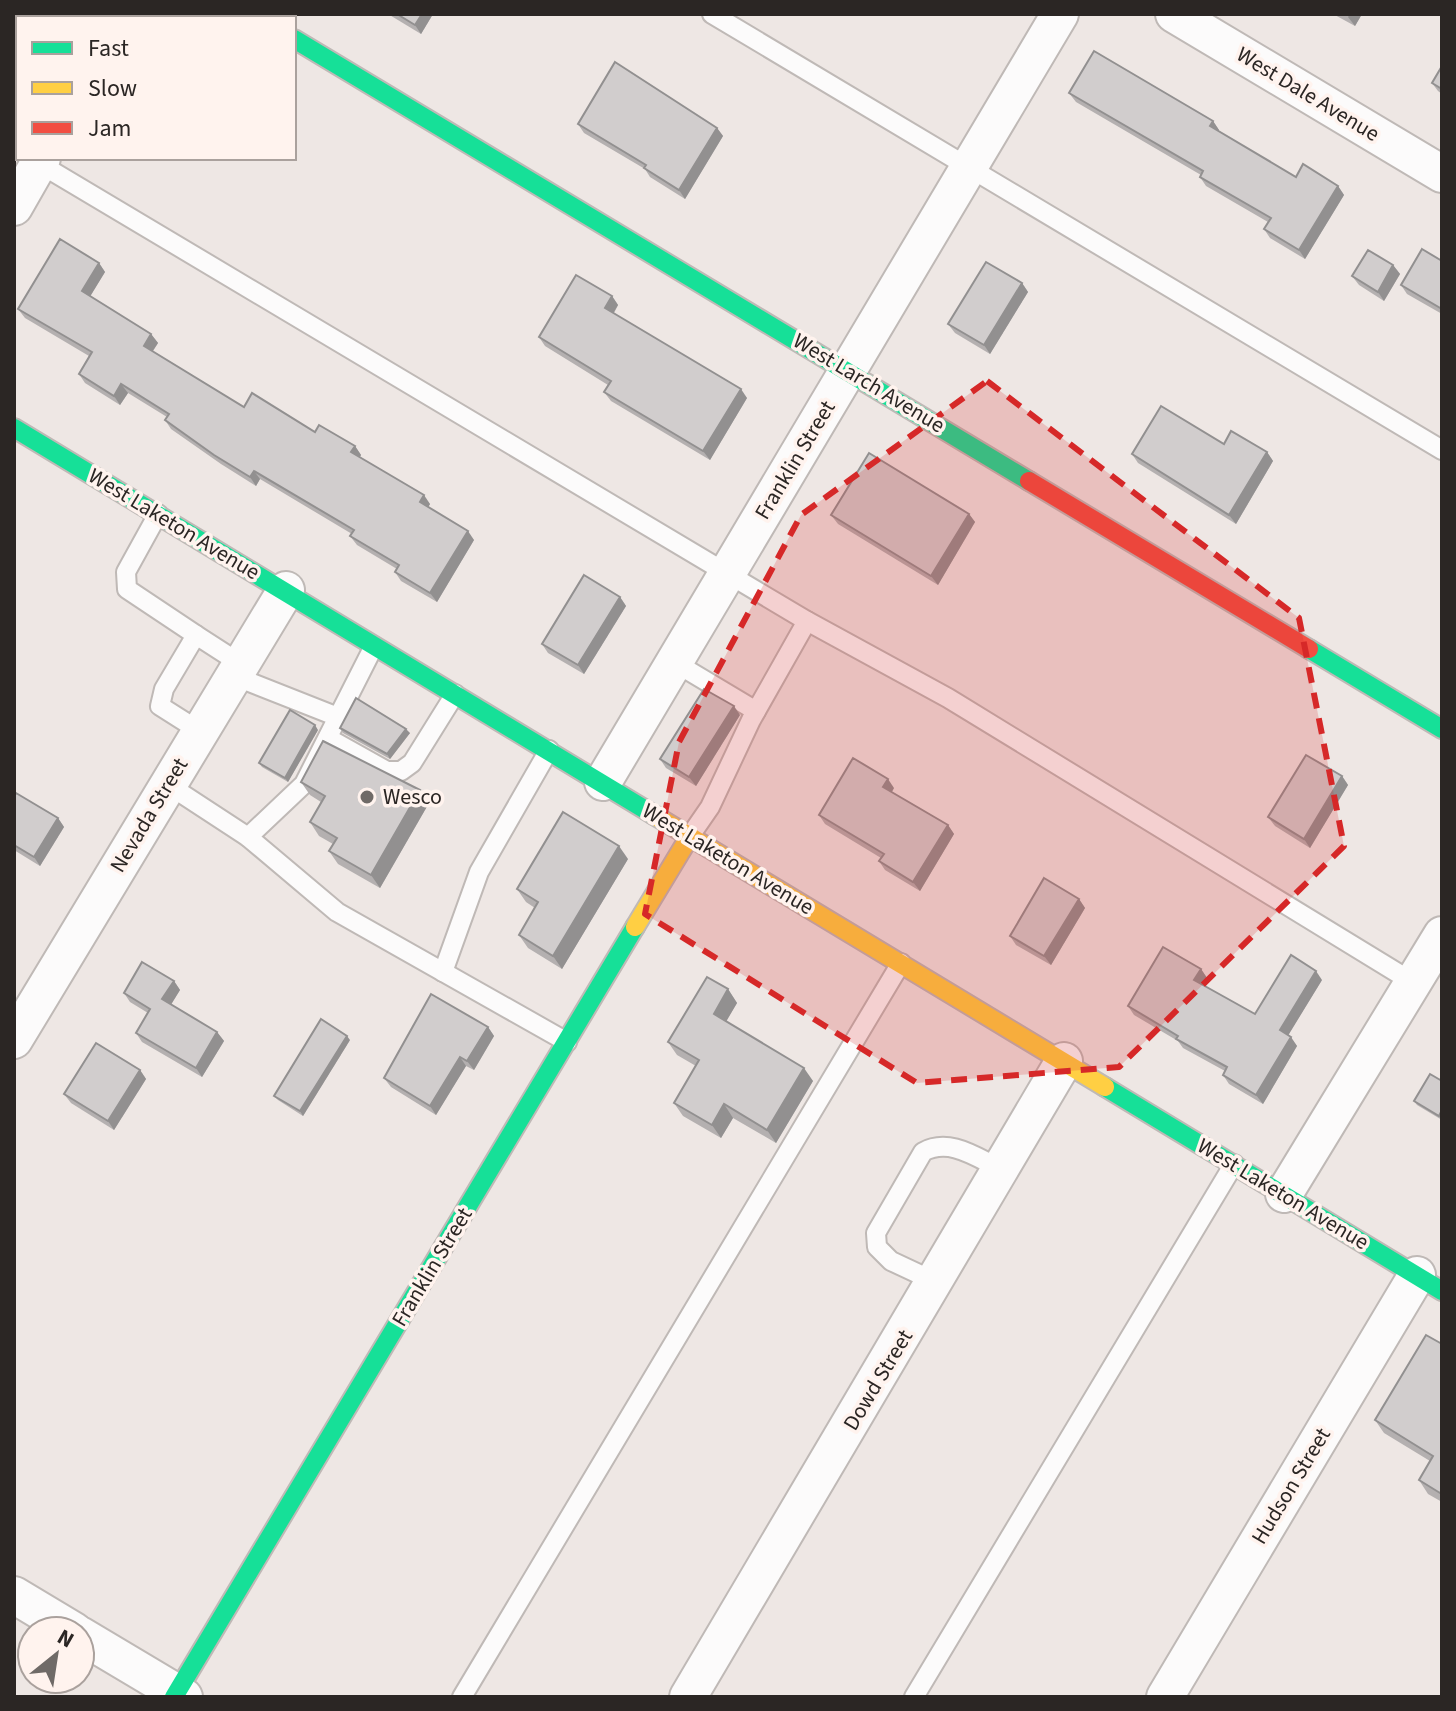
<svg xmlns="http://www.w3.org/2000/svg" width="1456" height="1711" viewBox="0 0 1456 1711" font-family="'Source Sans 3',sans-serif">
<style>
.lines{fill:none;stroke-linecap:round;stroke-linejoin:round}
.lane-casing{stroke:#bfb9b6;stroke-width:22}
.street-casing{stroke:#bfb9b6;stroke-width:40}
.fast-casing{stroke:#bfb9b6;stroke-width:22}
.slow-casing{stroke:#bfb9b6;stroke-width:22}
.jam-casing{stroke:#bfb9b6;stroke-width:22}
.lane{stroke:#fcfbfb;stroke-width:18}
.street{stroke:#fcfbfb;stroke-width:36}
.fast{stroke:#16e098;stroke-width:18}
.slow{stroke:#ffcf43;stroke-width:18}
.jam{stroke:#f24e42;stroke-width:18}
.wall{fill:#b4b0b0}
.shaded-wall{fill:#929090}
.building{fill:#d1cdcd;stroke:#929090;stroke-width:2}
.marked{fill:#d62828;fill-opacity:0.2;stroke:#d62828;stroke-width:6;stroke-dasharray:16 10;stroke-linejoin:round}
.poi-dot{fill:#6f6a67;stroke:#fff3ee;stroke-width:3}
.labels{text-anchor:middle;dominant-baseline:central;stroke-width:7;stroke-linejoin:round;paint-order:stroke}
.street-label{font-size:22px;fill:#2b2624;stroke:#fff3ee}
.poi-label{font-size:22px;fill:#2b2624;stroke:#fff3ee;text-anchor:start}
</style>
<rect width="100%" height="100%" fill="#eee7e4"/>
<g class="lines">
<defs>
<g id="lane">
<polyline points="712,14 1442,450"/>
<polyline points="14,148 18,150"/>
<polyline points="35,161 807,621 948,698 1414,983"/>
<polyline points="158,514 126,572 127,589 196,635"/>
<polyline points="674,662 756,711"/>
<polyline points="234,676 338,717"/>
<polyline points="201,732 160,706 164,689 196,635 241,664"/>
<polyline points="328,738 387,771 401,771 412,763 455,694"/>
<polyline points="167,784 248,837 304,784 374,646"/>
<polyline points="690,836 710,807 751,720 807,621"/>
<polyline points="248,837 337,912 567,1042"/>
<polyline points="443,972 479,872 549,750"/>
<path d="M936,1282L891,1261L877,1247L876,1233L923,1152C950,1137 977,1158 1003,1170"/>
<polyline points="462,1697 901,963"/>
<polyline points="914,1697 1234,1164"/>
</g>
<g id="street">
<polyline points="251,14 258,18"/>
<polyline points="1174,14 1442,174"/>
<polyline points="125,18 127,14"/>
<polyline points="14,207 42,158"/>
<polyline points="603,782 1060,14"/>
<polyline points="14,1040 286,590"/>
<polyline points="1284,1194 1442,935"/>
<polyline points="14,1595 74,1631"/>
<polyline points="80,1635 184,1697"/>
<polyline points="688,1697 1064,1061"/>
<polyline points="1165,1697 1417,1275"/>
</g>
<g id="fast">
<polyline points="294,39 1029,481"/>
<polyline points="14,428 654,815"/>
<polyline points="1309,649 1442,729"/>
<polyline points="1105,1087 1442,1291"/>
<polyline points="174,1697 635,927"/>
</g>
<g id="slow">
<polyline points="654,815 1105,1087"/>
<polyline points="635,927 690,836"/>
</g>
<polyline id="jam" points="1029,481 1309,649"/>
</defs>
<use href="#lane" class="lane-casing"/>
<use href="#street" class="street-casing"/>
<use href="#fast" class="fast-casing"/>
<use href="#slow" class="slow-casing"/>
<use href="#jam" class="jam-casing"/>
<use href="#lane" class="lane"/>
<use href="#street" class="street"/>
<use href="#fast" class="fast"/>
<use href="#slow" class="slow"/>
<use href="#jam" class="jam"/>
</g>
<g class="wall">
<polygon points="388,14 433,14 421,34"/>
<polygon points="1333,14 1362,14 1355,26"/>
<polygon points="1442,66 1442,94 1438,91 1432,83"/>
<polygon points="1069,93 1213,121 1219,130 1218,131 1296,177 1338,186 1344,195 1305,259 1270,238 1264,229 1268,222 1206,186 1200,177 1201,175 1076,102"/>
<polygon points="578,124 717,128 723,136 685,199 650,177 645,169 584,133"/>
<polygon points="1442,261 1442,314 1407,294 1401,285"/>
<polygon points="99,263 105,272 90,296 151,334 158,343 153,351 244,407 355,446 361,455 360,457 430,504 428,507 474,540 437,602 401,581 395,572 397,569 357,545 350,536 352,534 260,479 256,486 221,464 171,429 165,420 167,417 128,393 120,405 85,383 79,374 89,356 25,318 18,309"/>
<polygon points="1393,265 1400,274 1384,301 1359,285 1352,276"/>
<polygon points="1022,283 1028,292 990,354 955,333 948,324"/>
<polygon points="612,296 618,305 614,313 747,398 710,460 611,401 604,392 608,385 545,346 539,337"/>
<polygon points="1224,444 1267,452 1273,461 1236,524 1138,463 1132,454"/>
<polygon points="969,514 975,522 938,585 838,524 831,515"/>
<polygon points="620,597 626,606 584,674 548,653 542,644"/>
<polygon points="740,715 696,786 666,768 660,759"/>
<polygon points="340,728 410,733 390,759 343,733"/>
<polygon points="318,730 288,782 262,767 259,763"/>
<polygon points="1342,776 1348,785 1310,848 1275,826 1268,817"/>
<polygon points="301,782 429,803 380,888 338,864 329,851 333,844 319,836 310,822 321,802 310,795"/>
<polygon points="894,788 892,792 948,825 954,834 920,891 885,870 879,861 881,858 825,824 819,815"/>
<polygon points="14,797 58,818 64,827 40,866 14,850"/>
<polygon points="628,859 562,969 528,948 519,935 535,908 526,902 517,889"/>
<polygon points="1079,899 1085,908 1051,965 1016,945 1010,936"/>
<polygon points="1201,969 1207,978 1203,985 1255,1014 1322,980 1288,1035 1297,1046 1263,1104 1229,1084 1223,1075 1225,1071 1183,1048 1178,1041 1134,1015 1128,1006"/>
<polygon points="174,981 180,990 171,1004 217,1032 224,1041 202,1077 142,1042 136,1033 148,1013 130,1002 124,993"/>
<polygon points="728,989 737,1003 726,1021 813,1081 776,1143 733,1118 721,1138 683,1116 674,1103 696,1066 677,1055 668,1042"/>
<polygon points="488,1027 494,1036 474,1070 466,1066 436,1115 391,1087 384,1078"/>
<polygon points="350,1040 303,1116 278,1100 274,1096"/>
<polygon points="140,1070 146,1079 114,1130 71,1103 64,1094"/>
<polygon points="1430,1074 1442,1120 1417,1105 1414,1101"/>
<polygon points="1442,1344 1442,1502 1428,1494 1419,1480 1430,1461 1384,1433 1375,1420"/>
</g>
<g class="shaded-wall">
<polygon points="422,14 433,14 421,34 415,25"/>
<polygon points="1350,14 1362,14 1355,26 1348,17"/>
<polygon points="1213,121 1219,130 1216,135 1210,126"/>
<polygon points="717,128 723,136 685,199 679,190"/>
<polygon points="1338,186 1344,195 1305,259 1299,250"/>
<polygon points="99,263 105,272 88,300 82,291"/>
<polygon points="1393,265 1400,274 1384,301 1378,292"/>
<polygon points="1022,283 1028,292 990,354 984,345"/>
<polygon points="612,296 618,305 611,317 605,308"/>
<polygon points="151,334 158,343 150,355 144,346"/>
<polygon points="121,384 128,393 120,405 114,396"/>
<polygon points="741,389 747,398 710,460 703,451"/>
<polygon points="355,446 361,455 357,461 351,452"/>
<polygon points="1267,452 1273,461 1236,524 1229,515"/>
<polygon points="254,471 260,479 256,486 250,477"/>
<polygon points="424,495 430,504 426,511 420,502"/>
<polygon points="969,514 975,522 938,585 931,576"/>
<polygon points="468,531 474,540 437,602 430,593"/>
<polygon points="620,597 626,606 584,674 578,665"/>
<polygon points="734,706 740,715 696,786 689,777"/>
<polygon points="315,725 318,730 288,782 285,778"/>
<polygon points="406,729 410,733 390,759 387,754"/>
<polygon points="1342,776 1348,785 1310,848 1304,839"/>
<polygon points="888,779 894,788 889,796 883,787"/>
<polygon points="420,790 429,803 380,888 371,875"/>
<polygon points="58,818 64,827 40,866 34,857"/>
<polygon points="948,825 954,834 920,891 913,882"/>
<polygon points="619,846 628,859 562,969 553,956"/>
<polygon points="1079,899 1085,908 1051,965 1044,956"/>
<polygon points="1201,969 1207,978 1200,989 1194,980"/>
<polygon points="1316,971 1322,980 1286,1039 1280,1030"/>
<polygon points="174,981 180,990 169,1008 162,999"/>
<polygon points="728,989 737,1003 723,1027 714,1014"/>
<polygon points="488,1027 494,1036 474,1070 467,1061"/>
<polygon points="217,1032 224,1041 202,1077 196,1068"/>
<polygon points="347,1036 350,1040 303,1116 300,1111"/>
<polygon points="1291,1037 1297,1046 1263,1104 1256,1095"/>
<polygon points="460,1057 466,1066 436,1115 430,1106"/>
<polygon points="804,1068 813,1081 776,1143 767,1130"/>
<polygon points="140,1070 146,1079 114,1130 108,1121"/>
<polygon points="724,1104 733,1118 721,1138 712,1125"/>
</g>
<g class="building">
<polygon points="397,14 422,14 415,25"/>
<polygon points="1094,51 1213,121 1210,126 1296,177 1303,164 1338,186 1299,250 1264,229 1271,218 1200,177 1203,171 1069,93"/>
<polygon points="615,62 717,128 679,190 644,168 646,165 578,124"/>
<polygon points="1442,66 1442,89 1432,83"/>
<polygon points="60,239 99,263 82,291 151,334 144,346 244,407 252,393 315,432 319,425 355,446 351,452 424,495 420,502 468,531 430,593 395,572 399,565 350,536 354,530 254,471 250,477 214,455 165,420 169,414 121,384 114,396 79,374 92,352 18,309"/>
<polygon points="1422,249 1442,261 1442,309 1401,285"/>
<polygon points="1368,250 1393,265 1378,292 1352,276"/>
<polygon points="986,262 1022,283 984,345 948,324"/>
<polygon points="576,275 612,296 605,308 741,389 703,451 604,392 611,381 539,337"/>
<polygon points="1161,406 1224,444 1231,431 1267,452 1229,515 1132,454"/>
<polygon points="869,453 969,514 931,576 831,515"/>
<polygon points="584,575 620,597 578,665 542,644"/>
<polygon points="704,689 734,706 689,777 660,759"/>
<polygon points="356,698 406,729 387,754 340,728"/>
<polygon points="290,710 315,725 285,778 259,763"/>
<polygon points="323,741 420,790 371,875 329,851 337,838 310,822 325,796 301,782"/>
<polygon points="1306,755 1342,776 1304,839 1268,817"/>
<polygon points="853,758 888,779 883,787 948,825 913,882 879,861 884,854 819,815"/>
<polygon points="16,793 58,818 34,857 14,845 14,797"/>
<polygon points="563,812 619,846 553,956 519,935 538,902 517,889"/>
<polygon points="1044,878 1079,899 1044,956 1010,936"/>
<polygon points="1163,947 1201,969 1194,980 1255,1014 1291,955 1316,971 1280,1030 1291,1037 1256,1095 1223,1075 1227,1067 1176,1039 1178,1036 1128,1006"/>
<polygon points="142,962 174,981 162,999 217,1032 196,1068 136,1033 150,1009 124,993"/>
<polygon points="707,977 728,989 714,1014 804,1068 767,1130 724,1104 712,1125 674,1103 699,1060 668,1042"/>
<polygon points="431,994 488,1027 467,1061 460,1057 430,1106 384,1078"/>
<polygon points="321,1019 347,1036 300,1111 274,1096"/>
<polygon points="96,1043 140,1070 108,1121 64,1094"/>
<polygon points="1430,1074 1442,1081 1442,1110 1439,1116 1414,1101"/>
<polygon points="1426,1335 1442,1344 1442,1490 1440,1493 1419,1480 1433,1456 1375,1420"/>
</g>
<path class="marked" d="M987,381L1299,618L1344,846L1119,1067L917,1083L645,914L679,742L801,515Z"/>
<circle class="poi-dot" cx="367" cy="797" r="8"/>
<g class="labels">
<g class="street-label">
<text transform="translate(1308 94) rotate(31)">West Dale Avenue</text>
<text transform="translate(869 383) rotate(31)">West Larch Avenue</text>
<text transform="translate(795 460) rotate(-59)">Franklin Street</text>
<text transform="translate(174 524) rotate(31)">West Laketon Avenue</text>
<text transform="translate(149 815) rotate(-59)">Nevada Street</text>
<text transform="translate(728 859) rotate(31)">West Laketon Avenue</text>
<text transform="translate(1283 1194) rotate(31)">West Laketon Avenue</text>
<text transform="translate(432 1267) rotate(-59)">Franklin Street</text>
<text transform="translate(878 1380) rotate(-59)">Dowd Street</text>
<text transform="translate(1291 1486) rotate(-59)">Hudson Street</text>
</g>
<g class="poi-label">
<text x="383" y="797">Wesco</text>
</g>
</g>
<rect width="1456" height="1711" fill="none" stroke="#2b2624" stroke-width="32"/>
<rect x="16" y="16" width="280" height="144" fill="#fff3ee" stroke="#aaa19d" stroke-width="2"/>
<rect x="32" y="42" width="40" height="12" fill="#16e098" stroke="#aaa19d" stroke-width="2"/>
<text x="88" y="56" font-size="24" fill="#2b2624">Fast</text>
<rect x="32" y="82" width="40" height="12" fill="#ffcf43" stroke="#aaa19d" stroke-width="2"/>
<text x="88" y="96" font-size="24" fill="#2b2624">Slow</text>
<rect x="32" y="122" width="40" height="12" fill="#f24e42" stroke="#aaa19d" stroke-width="2"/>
<text x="88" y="136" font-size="24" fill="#2b2624">Jam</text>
<g transform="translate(56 1655) rotate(30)"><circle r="38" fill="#fff3ee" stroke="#aaa19d" stroke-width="2"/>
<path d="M0-6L14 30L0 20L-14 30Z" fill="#6f6a67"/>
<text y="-12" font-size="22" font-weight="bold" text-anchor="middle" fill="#2b2624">N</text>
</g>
</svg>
